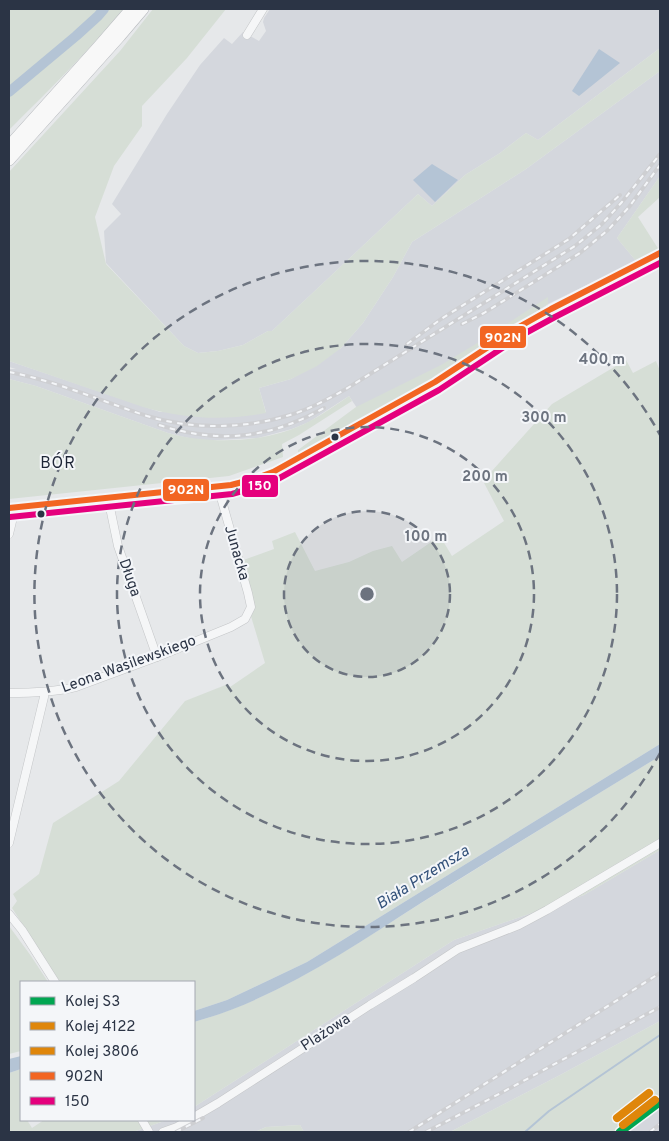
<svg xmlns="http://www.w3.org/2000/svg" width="669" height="1141" viewBox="0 0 669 1141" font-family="Overpass,sans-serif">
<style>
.built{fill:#d4d7dd}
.green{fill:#d6ded6}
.water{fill:#b4c4d5}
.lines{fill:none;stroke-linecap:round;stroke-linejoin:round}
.stream{stroke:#b4c4d5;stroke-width:2}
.river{stroke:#b4c4d5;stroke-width:10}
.minor-casing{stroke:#c4c6c8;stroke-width:9}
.highway-casing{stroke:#b8bbbf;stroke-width:12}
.minor{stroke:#f5f6f7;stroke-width:8}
.highway{stroke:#f8f8f8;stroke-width:11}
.rail-casing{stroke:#cecfd2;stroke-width:4}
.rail{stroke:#f4f6f9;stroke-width:2;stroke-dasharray:5.5;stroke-linecap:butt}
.bus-1-casing{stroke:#f4f6f9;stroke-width:10}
.bus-2-casing{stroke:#f4f6f9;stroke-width:10}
.bus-1{stroke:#f26522;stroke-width:6}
.bus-2{stroke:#e5007d;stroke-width:6}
.rail-1-casing{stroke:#f4f6f9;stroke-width:11}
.rail-2-casing{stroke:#f4f6f9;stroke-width:11}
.rail-3-casing{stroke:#f4f6f9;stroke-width:11}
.rail-1{stroke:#00a651;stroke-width:8}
.rail-2{stroke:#df860a;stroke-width:8}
.rail-3{stroke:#df860a;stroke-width:8}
.ring{fill:none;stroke:#6c737f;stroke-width:2.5;stroke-dasharray:9 6}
.bus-dot{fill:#2b3445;stroke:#f4f6f9;stroke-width:2}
.labels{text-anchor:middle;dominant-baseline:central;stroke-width:4;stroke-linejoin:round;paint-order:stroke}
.street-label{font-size:15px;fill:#2b3445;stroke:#f4f6f9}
.neighbourhood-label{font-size:16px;letter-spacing:1px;fill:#1d2536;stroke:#f4f6f9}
.water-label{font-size:16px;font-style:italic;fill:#34527a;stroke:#f4f6f9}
.centre{fill:#6c737f;stroke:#f4f6f9;stroke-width:2.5}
.ring-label{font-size:15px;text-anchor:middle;font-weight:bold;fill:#6c737f;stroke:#f4f6f9;stroke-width:4;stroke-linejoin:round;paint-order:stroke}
.line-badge{stroke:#f4f6f9;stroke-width:2}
.badge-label{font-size:14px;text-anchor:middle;font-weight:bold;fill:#fff}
</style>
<rect width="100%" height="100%" fill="#e6e8ea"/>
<g class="built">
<polygon points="270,9 660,9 660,48 538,140 526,133 500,153 465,175 432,206 418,194 272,331 268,331 243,345 218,351 198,353 184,346 106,263 104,231 121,214 112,204 167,114 200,65 224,38 232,44 243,32 259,41 266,31 263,22 264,18"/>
<polygon points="660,71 660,176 617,238 636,261 548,304 502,333 432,380 363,417 349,396 309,422 292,429 258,438 219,440 200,440 184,437 168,433 36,386 9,379 9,369 16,369 9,367 9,361 160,412 266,412 259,388 291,379 341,348 363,323 393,277 412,242 526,169"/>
<polygon points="660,850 660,1021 562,1074 450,1132 304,1132 300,1125 266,1127 255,1132 133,1132 167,1120 194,1120 194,1107 454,940 584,895"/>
<polygon points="660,1097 660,1132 616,1132 659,1098"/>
</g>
<g class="green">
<path d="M9,9H123C88,52 48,91 9,130Z"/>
<path d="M153,9H226L187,58L142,106V126L114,166L95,217L106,264L184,346L198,353L218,351L243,345L268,331H272L418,194L432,206L465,175L500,153L526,133L538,140L660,48V71L526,169L412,242L393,277L363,323L341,348L317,366L291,379L259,388L266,413C225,421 184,419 143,407L9,361V172L120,51Z"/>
<polygon points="660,176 660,197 638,217 659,250 636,261 617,238"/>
<polygon points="548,297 548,304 502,333 432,380 298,453 298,450 356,407 441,365 484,339"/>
<polygon points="626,360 633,373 656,361 660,371 660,744 307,962 227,1000 194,1011 194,982 60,982 12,908 17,901 13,894 39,874 53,823 119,781 185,701 228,684 230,687 265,663 235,563 274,549 272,541 295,532 315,571 349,562 373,551 392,546 402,562 440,536 452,556 504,521 483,481 552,404"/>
<path d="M9,379L36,386L168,433C212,445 269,443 310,421C323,414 336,405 349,396L352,401L299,435L282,444L283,457L229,476L9,499Z"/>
<path d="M660,756V850L584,895L454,940L194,1107V1022C276,999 347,950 418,905C499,855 579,805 660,756Z"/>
<polygon points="9,926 31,956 48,982 21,982 21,1051 9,1054"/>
<polygon points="660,1021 660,1097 615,1132 450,1132 562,1074"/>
<polygon points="21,1069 21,1120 27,1120 32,1128 44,1120 167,1120 133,1132 9,1132 9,1073"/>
<polygon points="300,1125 304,1132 255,1132 266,1127"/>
</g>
<g class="water">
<polygon points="599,49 620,63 579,96 572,91"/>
<polygon points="432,164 458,180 435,202 413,180"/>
<path d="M660,744V756C580,805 501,853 421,903C349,949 277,999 194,1022V1011L227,1000L307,962Z"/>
<polygon points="21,1056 21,1069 9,1073 9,1059"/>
</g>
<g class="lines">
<polyline class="stream" points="525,1132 549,1111 660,1035"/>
<polyline class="river" points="9,92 76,36 98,16 104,9"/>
<defs>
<g id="minor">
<polyline points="247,35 263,9"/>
<polyline points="108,498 118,546 157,657"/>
<polyline points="9,508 231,485 254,479 273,472 435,382 517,328 551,309 660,253"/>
<polyline points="9,534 14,513 13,508"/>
<path d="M9,693C32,693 54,692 76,687L157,657L231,627L245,619L251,607L248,593L218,487"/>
<polyline points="9,843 44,697 44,692"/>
<polyline points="9,914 22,930 55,982"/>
<polyline points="194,1117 218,1103 370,1005 414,978 458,949 519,925 547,910 660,843"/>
<polyline points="142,1120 149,1132"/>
<polyline points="163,1132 177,1127 189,1120"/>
</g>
<g id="highway">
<polyline points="9,146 99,46 131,9"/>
<polyline points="9,160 120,36 143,9"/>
</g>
</defs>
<use href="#minor" class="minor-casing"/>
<use href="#highway" class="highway-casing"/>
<use href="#minor" class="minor"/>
<use href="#highway" class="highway"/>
<defs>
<g id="rail">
<polyline points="462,324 484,313 580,253 608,230 629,207 660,165"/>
<polyline points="407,344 441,319 569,239 620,195"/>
<path d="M9,372C56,381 101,401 147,416C193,430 245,429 290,415C310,409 328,399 346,389L575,246L602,224L622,202L660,154"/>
<path d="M159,425C219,444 269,439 324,408"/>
<polyline points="176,1132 203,1118"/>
<polyline points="409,1132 660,973"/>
<polyline points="426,1132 501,1093 660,1007"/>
<polyline points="650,1132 660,1124"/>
</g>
</defs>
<use href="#rail" class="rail-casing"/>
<use href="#rail" class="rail"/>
<defs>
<polyline id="bus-1" points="9,508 231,485 254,479 273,472 435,382 517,328 551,309 660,253"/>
<polyline id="bus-2" points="10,517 232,494 256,487 276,480 439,390 522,335 555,317 660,263"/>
</defs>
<use href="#bus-1" class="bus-1-casing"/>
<use href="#bus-2" class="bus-2-casing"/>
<use href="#bus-1" class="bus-1"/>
<use href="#bus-2" class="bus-2"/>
<defs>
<polyline id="rail-1" points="620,1132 660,1102"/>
<polyline id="rail-2" points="623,1125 655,1100"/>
<polyline id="rail-3" points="617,1118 649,1093"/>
</defs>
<use href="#rail-1" class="rail-1-casing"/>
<use href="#rail-2" class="rail-2-casing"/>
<use href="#rail-3" class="rail-3-casing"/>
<use href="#rail-1" class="rail-1"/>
<use href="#rail-2" class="rail-2"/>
<use href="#rail-3" class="rail-3"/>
</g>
<circle cx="367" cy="594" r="83" fill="#6c737f" fill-opacity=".12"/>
<g class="ring">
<circle cx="367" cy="594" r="83"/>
<circle cx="367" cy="594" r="167"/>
<circle cx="367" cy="594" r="250"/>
<path d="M660 753A333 333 0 1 1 660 435"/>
</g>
<g class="bus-dot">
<circle cx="335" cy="437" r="4.5"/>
<circle cx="41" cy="514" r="4.5"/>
</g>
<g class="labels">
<g class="street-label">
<text transform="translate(236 553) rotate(74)">Junacka</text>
<text transform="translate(129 578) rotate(71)">Długa</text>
<text transform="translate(129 665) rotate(-20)">Leona Wasilewskiego</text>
<text transform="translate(326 1033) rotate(-33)">Plażowa</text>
</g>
<g class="neighbourhood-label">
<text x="58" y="464">BÓR</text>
</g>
<g class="water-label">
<text transform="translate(423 878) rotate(-32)">Biała Przemsza</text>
</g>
</g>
<circle cx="367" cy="594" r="8" class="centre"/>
<g class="ring-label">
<text x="602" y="364">400 m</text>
<text x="544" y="422">300 m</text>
<text x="485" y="481">200 m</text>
<text x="426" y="541">100 m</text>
</g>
<g class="line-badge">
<rect x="479" y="325" width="48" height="24" rx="5" fill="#f26522"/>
<rect x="241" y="474" width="38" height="24" rx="5" fill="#e5007d"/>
<rect x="162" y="478" width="48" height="24" rx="5" fill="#f26522"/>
</g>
<g class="badge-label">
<text x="503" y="342">902N</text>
<text x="260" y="490">150</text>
<text x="186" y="494">902N</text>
</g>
<rect width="669" height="1141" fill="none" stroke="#2b3445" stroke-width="20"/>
<rect x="20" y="981" width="175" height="140" fill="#f4f6f9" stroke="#a4a8b1"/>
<rect x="30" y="997" width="25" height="8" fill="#00a651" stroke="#a4a8b1"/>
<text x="65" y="1006" font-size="15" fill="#2b3445">Kolej S3</text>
<rect x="30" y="1022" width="25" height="8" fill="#df860a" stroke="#a4a8b1"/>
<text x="65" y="1031" font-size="15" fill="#2b3445">Kolej 4122</text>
<rect x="30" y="1047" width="25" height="8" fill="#df860a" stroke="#a4a8b1"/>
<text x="65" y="1056" font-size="15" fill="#2b3445">Kolej 3806</text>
<rect x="30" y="1072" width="25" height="8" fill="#f26522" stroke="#a4a8b1"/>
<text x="65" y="1081" font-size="15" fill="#2b3445">902N</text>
<rect x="30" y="1097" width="25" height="8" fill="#e5007d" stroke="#a4a8b1"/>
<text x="65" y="1106" font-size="15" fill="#2b3445">150</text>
</svg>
